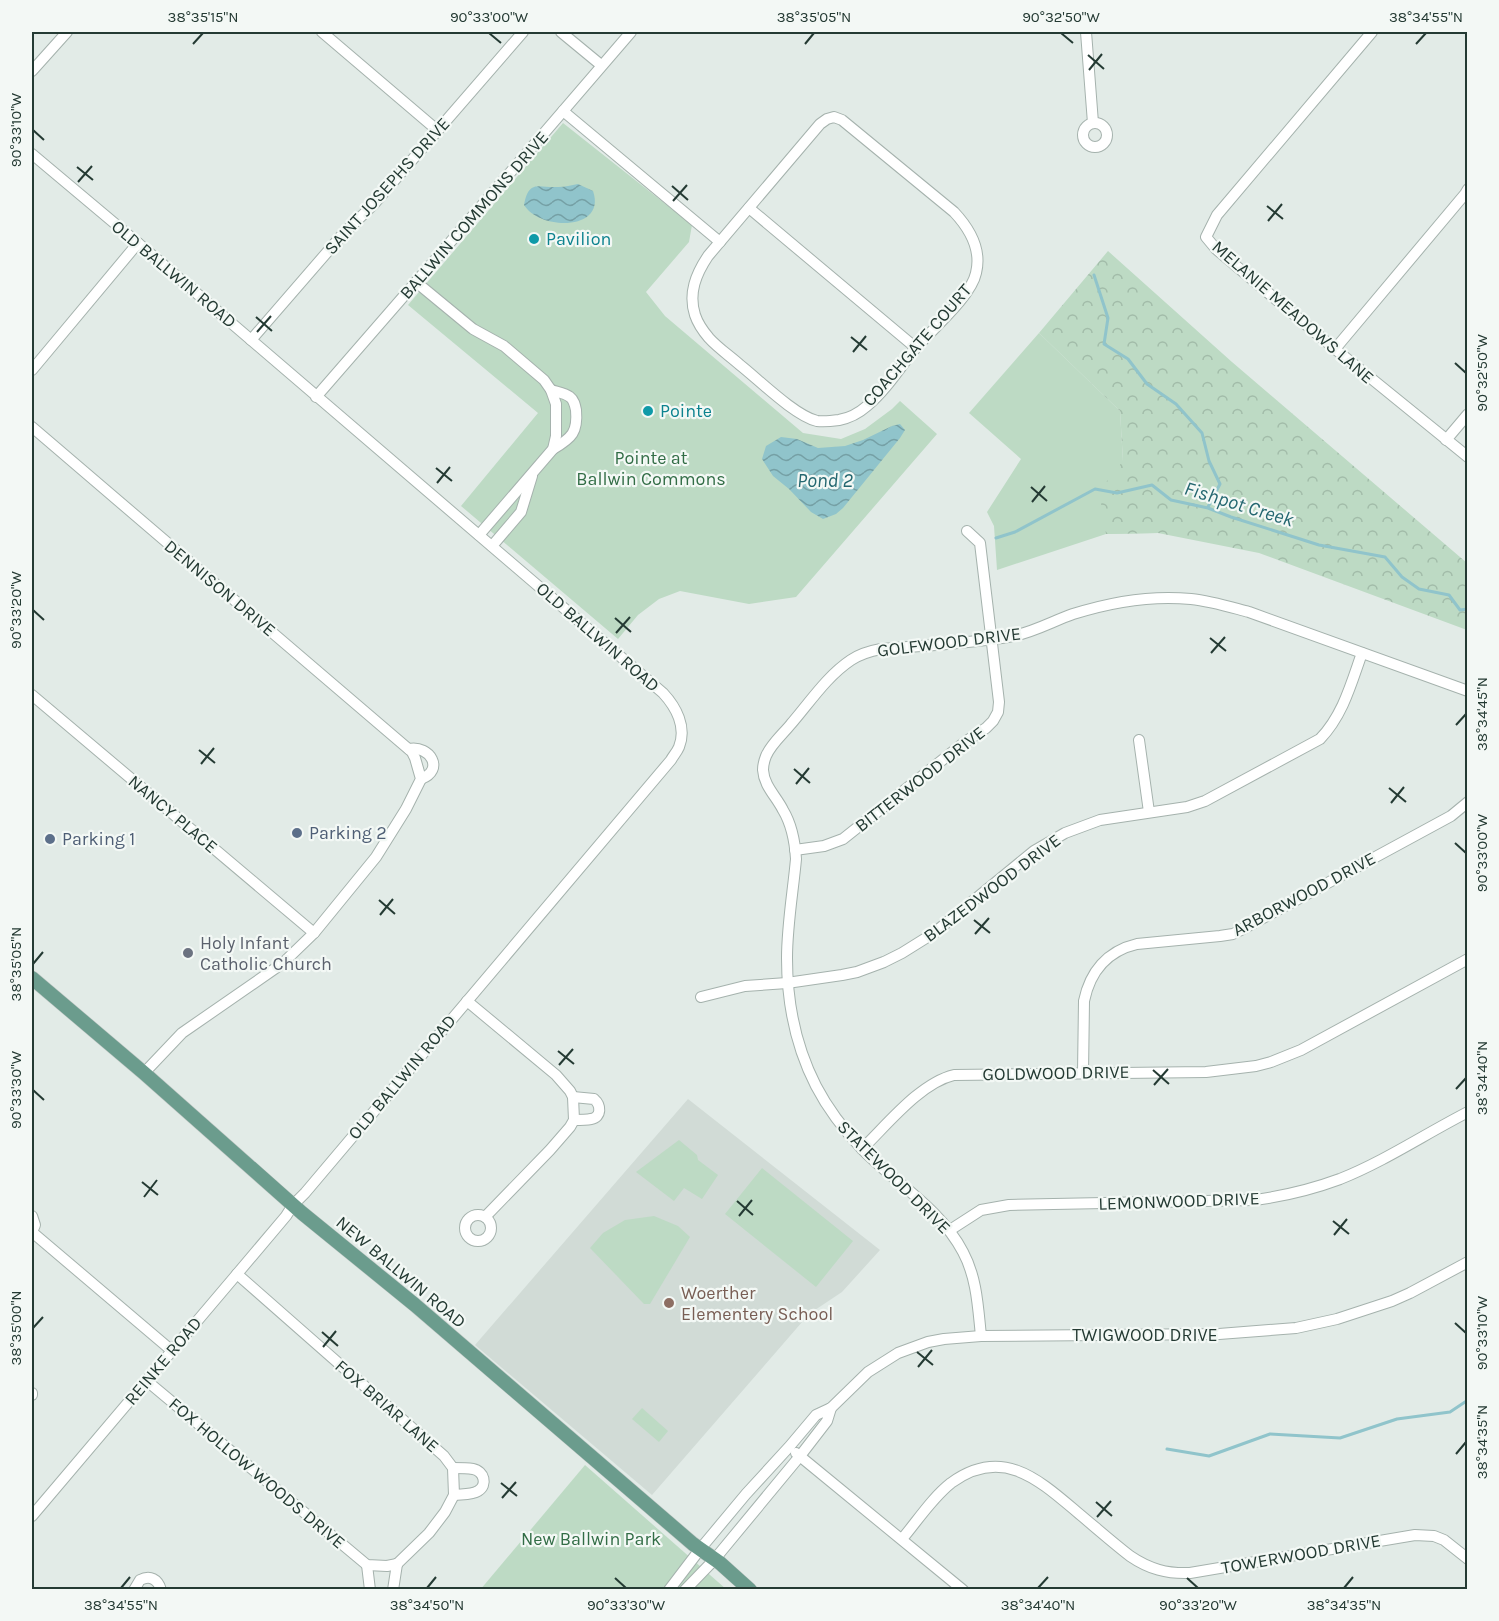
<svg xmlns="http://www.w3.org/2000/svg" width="1499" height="1621" viewBox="0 0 1499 1621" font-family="Karla,sans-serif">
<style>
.built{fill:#d1dbd6}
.green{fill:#bddac4}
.forest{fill:url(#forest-crowns)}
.water{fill:url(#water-waves)}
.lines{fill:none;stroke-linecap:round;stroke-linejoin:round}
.stream{stroke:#90c4cb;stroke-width:3}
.minor-casing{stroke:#a5b2ad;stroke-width:12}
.major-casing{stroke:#c2c8c6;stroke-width:15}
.minor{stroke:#fff;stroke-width:10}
.major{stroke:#6b9c8d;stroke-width:14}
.ticks{fill:none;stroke:#243a33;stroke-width:2}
.culture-dot{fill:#0f9aa8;stroke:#f3f8f5;stroke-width:2}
.service-dot{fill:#5c6f8a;stroke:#f3f8f5;stroke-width:2}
.worship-dot{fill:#6b7280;stroke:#f3f8f5;stroke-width:2}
.education-dot{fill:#8d6e63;stroke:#f3f8f5;stroke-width:2}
.labels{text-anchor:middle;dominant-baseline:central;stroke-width:4.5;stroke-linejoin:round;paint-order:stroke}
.street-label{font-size:18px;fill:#243a33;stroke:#f3f8f5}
.culture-label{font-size:18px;fill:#0d838f;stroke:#f3f8f5;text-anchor:start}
.park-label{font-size:18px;fill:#326d46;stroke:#f3f8f5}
.service-label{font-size:18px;fill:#4e5e75;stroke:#f3f8f5;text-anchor:start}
.worship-label{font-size:18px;fill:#5b616d;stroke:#f3f8f5;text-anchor:start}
.education-label{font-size:18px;fill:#785e54;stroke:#f3f8f5;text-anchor:start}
.water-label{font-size:20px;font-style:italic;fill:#246770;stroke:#f3f8f5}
.neatline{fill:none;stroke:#243a33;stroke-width:2}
.ticks-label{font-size:15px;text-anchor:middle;fill:#243a33}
</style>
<defs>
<pattern id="forest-crowns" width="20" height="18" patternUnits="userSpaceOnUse" patternTransform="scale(1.5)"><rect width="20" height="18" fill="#bddac4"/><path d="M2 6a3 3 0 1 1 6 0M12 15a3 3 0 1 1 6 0" fill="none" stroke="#a2bca9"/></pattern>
<pattern id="water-waves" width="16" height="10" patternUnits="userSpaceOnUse" patternTransform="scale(1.5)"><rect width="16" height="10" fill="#90c4cb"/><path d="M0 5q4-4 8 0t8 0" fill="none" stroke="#75a0a5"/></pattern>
</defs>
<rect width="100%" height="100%" fill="#e2ebe7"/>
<polygon class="built" points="688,1099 880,1250 842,1292 809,1314 652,1495 475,1345"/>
<g class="green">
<polygon points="563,123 692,225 689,242 646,292 665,316 803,433 841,439 865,429 892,409 900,401 937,434 796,597 749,604 680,591 659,599 638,615 618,639 461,506 538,413 408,305"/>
<polygon points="1039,333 1120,411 1123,461 1158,533 1106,534 997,570 994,526 987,512 1021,459 969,413"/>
<polygon points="679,1140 697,1155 698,1160 718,1175 702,1199 684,1188 674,1201 636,1172"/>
<polygon points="762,1168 853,1241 816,1287 725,1214"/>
<polygon points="654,1216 678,1226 690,1237 650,1304 644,1304 590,1248 603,1233 625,1220"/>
<polygon points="642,1408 668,1431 659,1442 632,1419"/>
<polygon points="585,1465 726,1589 480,1590"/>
</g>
<polygon class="forest" points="1108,251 1232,362 1467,563 1467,630 1259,553 1158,533 1106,534 1099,491 1123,461 1120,411 1039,333"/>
<g class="water">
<path d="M578,184L593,191C607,231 540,231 524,205C529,179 538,188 558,187C565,187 571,185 578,184Z"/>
<polygon points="900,424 905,430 900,438 843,508 836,514 823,519 811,512 789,489 773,476 762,459 766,446 781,437 797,439 818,448 845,446 863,440 892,426"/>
</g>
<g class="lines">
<g class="stream">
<polyline points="1094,275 1108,318 1104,344 1128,359 1147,384 1176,404 1202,433 1209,461 1220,484 1208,507"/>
<polyline points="996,538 1015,532 1095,489 1117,493 1152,485 1171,500 1208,508 1231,517 1319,545 1385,557 1402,577 1419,589 1449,595 1460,610 1468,609"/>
<polyline points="1167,1449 1209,1456 1270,1434 1340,1438 1397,1419 1450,1412 1468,1400"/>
</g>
<defs>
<g id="minor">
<polyline points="322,32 437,130"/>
<polyline points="561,32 601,65"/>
<polyline points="1086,32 1093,123"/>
<polyline points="1372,32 1217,215 1206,237 1216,249 1335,349 1468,457"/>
<polyline points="32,71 67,32"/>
<polyline points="563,111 720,242"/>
<path d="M834,117L842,120L954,212C970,229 982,249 976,273C971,297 931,330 914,350C899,369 886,390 867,406C859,413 850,418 839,420C832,421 824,422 817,421C795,416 758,379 740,365C730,356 718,348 709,338C703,331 698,324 695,315C688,293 696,274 708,256L820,124L827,119Z"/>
<circle cx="1095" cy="135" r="12"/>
<path d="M32,154L138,243L663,693C676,707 687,727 679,747C677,752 673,756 671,760L305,1193L293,1205L286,1216L237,1274L32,1516"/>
<polyline points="749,208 916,348"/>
<polyline points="416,282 473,329 504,346 544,380 551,390 556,404 556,436 553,449 479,535"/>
<polyline points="251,340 342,235 373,205 523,32"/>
<polyline points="1335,349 1465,194 1468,189"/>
<polyline points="32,370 138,243"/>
<path d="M551,390C557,392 565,393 570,397C574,400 575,405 576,410C578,432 572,438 553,449"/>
<polyline points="316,397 416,282 631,32"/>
<polyline points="32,427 412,752 415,758 421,779 406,809 376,857 314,933 283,963 182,1033 144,1073"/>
<polyline points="1446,440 1468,414"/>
<polyline points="492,546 521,512 532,476"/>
<polyline points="32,695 314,933"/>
<polyline points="1139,740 1149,812"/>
<path d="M409,749C430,745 445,770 421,779"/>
<polyline points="795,850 824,846 843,839 965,742 986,728 993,721 998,712 999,702 980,543 967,531"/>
<path d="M701,997L745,986L787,983L842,975L857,972L884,962L902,953L934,933L1034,851L1065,833L1100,820L1187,807L1205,801L1320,739C1343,715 1351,684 1362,653"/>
<polyline points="467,1001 556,1075 570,1091 573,1097 574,1120 570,1127 550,1150 485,1217"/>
<path d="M1083,1073L1084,1001C1090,972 1107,951 1137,944L1220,936L1233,934L1241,930L1451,816L1468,802"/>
<path d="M573,1097L594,1099C601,1105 602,1117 591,1119C586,1120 579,1120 574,1120"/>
<path d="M862,1149C887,1125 920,1083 954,1075L1206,1072L1256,1066L1271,1062L1301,1050L1468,959"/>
<circle cx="478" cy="1228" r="13"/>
<polyline points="32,1216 35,1225 32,1232"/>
<path d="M950,1230L981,1210L1009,1205L1255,1200C1284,1196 1313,1189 1340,1179C1385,1161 1425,1134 1468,1112"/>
<polyline points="32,1232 171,1350"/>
<polyline points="237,1274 444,1456 453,1468 454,1495 445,1512 429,1533 397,1564"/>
<path d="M981,1336C978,1308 977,1278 963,1252C940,1208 895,1183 862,1149C844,1130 828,1109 816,1086C796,1047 787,1002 787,958C787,925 793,892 796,859C795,842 792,825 783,810C776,796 764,786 763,770C763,765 764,761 766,756C771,744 783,734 791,724C810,702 827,676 851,660C860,654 870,651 881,649C925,645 970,644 1013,636C1034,632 1053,621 1073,614C1111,602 1151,595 1191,599C1211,601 1230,607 1249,612L1468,691"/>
<polyline points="147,1381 367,1565 387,1566 397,1564"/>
<polyline points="32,1393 32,1395"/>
<polyline points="796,1453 963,1590"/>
<path d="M453,1468C460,1468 467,1468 473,1469C484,1471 488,1485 478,1491C472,1495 461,1494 454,1495"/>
<path d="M902,1539C918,1520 932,1498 951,1483C1002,1446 1038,1479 1077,1512C1095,1527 1112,1542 1130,1556C1149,1569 1167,1574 1190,1573L1415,1535L1434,1536L1444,1540L1468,1559"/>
<polyline points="367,1565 370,1590"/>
<path d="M134,1590L140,1580C150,1575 158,1579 161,1590"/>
<polyline points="393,1590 397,1564"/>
<polyline points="669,1590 701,1548 746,1494 789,1447 816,1415 831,1408 868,1372 898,1353 928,1342 944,1339 981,1336 1219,1334 1296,1328 1337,1319 1392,1301 1410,1293 1468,1262"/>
<polyline points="685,1590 714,1560 800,1456 827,1421 831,1408"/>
</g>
<polyline id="major" points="32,978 144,1073 302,1213 415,1305 693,1544 720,1563 750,1590"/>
</defs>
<use href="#minor" class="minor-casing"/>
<use href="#major" class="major-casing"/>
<use href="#minor" class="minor"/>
<use href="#major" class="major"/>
</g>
<path class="ticks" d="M489,33L501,43M1061,33L1073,43M193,44L203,33M805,44L814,33M1416,44L1426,33M1088,55L1104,69M1089,70L1102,54M33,130L44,140M77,167L93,180M78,182L92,166M672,186L688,200M673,201L687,185M1267,206L1283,219M1268,221L1282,204M256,317L272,331M257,332L271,316M851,337L867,350M853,352L866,336M1455,363L1466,373M436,468L452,481M437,483L450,467M1031,487L1047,501M1032,502L1045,486M33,610L44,620M615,618L631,632M616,633L630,617M1210,638L1226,651M1211,653L1225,637M1456,725L1466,714M199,750L215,763M201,764L214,748M794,769L810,783M796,784L809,768M1389,788L1406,802M1391,803L1404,787M1455,843L1466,853M379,900L395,914M380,915L393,899M974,920L990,933M975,934L989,918M33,964L43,952M558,1051L574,1064M559,1065L573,1049M1153,1070L1169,1084M1154,1085L1168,1069M1456,1089L1466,1078M33,1090L44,1100M142,1182L158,1195M144,1197L157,1180M737,1201L753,1215M739,1216L752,1200M1333,1221L1349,1234M1334,1235L1347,1219M1455,1323L1466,1333M33,1328L43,1317M322,1332L338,1346M323,1347L336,1331M917,1352L933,1365M918,1367L932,1350M1456,1454L1466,1442M501,1483L517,1496M502,1498L516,1482M1096,1502L1112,1516M1097,1517L1111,1501M615,1578L626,1588M1187,1578L1198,1588M121,1588L130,1577M427,1588L436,1577M1038,1588L1048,1577M1344,1588L1353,1577"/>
<g class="culture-dot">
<circle cx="534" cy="239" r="6"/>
<circle cx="648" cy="411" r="6"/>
</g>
<g class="service-dot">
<circle cx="297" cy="833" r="6"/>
<circle cx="50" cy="839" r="6"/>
</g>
<circle class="worship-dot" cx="188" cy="953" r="6"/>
<circle class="education-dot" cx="669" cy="1303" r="6"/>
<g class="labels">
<g class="street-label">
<text transform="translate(387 186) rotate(-48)">SAINT JOSEPHS DRIVE</text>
<text transform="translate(474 215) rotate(-49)">BALLWIN COMMONS DRIVE</text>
<text transform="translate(174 274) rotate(40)">OLD BALLWIN ROAD</text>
<text transform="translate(1293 312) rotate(41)">MELANIE MEADOWS LANE</text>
<text transform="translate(917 345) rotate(-49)">COACHGATE COURT</text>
<text transform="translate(220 588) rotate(40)">DENNISON DRIVE</text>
<text transform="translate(598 637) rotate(41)">OLD BALLWIN ROAD</text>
<text transform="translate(949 642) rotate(-7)">GOLFWOOD DRIVE</text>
<text transform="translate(920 779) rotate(-38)">BITTERWOOD DRIVE</text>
<text transform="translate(173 814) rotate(40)">NANCY PLACE</text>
<text transform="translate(992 888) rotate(-37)">BLAZEDWOOD DRIVE</text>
<text transform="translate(1304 894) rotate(-28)">ARBORWOOD DRIVE</text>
<text transform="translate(1056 1073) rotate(-1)">GOLDWOOD DRIVE</text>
<text transform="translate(402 1077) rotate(-50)">OLD BALLWIN ROAD</text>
<text transform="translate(894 1177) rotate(45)">STATEWOOD DRIVE</text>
<text transform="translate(1179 1201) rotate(-2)">LEMONWOOD DRIVE</text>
<text transform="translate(401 1272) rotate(40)">NEW BALLWIN ROAD</text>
<text x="1145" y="1335">TWIGWOOD DRIVE</text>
<text transform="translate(163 1361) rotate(-50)">REINKE ROAD</text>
<text transform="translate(387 1406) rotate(41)">FOX BRIAR LANE</text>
<text transform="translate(257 1473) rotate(40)">FOX HOLLOW WOODS DRIVE</text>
<text transform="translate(1301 1554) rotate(-10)">TOWERWOOD DRIVE</text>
</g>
<g class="culture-label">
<text x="546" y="239">Pavilion</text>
<text x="660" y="411">Pointe</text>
</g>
<g class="park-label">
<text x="651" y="458">Pointe at<tspan x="651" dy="21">Ballwin Commons</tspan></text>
<text x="591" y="1539">New Ballwin Park</text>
</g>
<g class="service-label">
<text x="309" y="833">Parking 2</text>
<text x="62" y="839">Parking 1</text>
</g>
<g class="worship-label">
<text x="200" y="943">Holy Infant<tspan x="200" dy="21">Catholic Church</tspan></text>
</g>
<g class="education-label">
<text x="681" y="1293">Woerther<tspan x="681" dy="21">Elementery School</tspan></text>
</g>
<g class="water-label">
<text x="825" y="480">Pond 2</text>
<text transform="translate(1239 504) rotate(17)">Fishpot Creek</text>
</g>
</g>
<rect width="1499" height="1621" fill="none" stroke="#f3f8f5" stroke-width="66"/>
<rect x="33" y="33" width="1433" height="1555" class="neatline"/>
<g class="ticks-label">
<text x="203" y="22">38°35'15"N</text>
<text x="489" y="22">90°33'00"W</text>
<text x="814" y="22">38°35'05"N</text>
<text x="1061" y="22">90°32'50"W</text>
<text x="1426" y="22">38°34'55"N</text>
<text transform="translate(16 130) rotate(-90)" y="5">90°33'10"W</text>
<text transform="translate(1482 373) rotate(-90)" y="5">90°32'50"W</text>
<text transform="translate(16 610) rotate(-90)" y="5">90°33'20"W</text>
<text transform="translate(1482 714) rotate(-90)" y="5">38°34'45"N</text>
<text transform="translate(1482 853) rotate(-90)" y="5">90°33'00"W</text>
<text transform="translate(16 964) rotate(-90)" y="5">38°35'05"N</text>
<text transform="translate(1482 1078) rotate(-90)" y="5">38°34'40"N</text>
<text transform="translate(16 1090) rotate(-90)" y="5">90°33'30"W</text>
<text transform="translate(16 1328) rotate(-90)" y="5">38°35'00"N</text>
<text transform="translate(1482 1333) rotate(-90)" y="5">90°33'10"W</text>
<text transform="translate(1482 1442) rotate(-90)" y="5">38°34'35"N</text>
<text x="121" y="1610">38°34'55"N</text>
<text x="427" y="1610">38°34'50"N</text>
<text x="626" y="1610">90°33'30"W</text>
<text x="1038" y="1610">38°34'40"N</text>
<text x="1198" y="1610">90°33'20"W</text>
<text x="1344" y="1610">38°34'35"N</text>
</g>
</svg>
